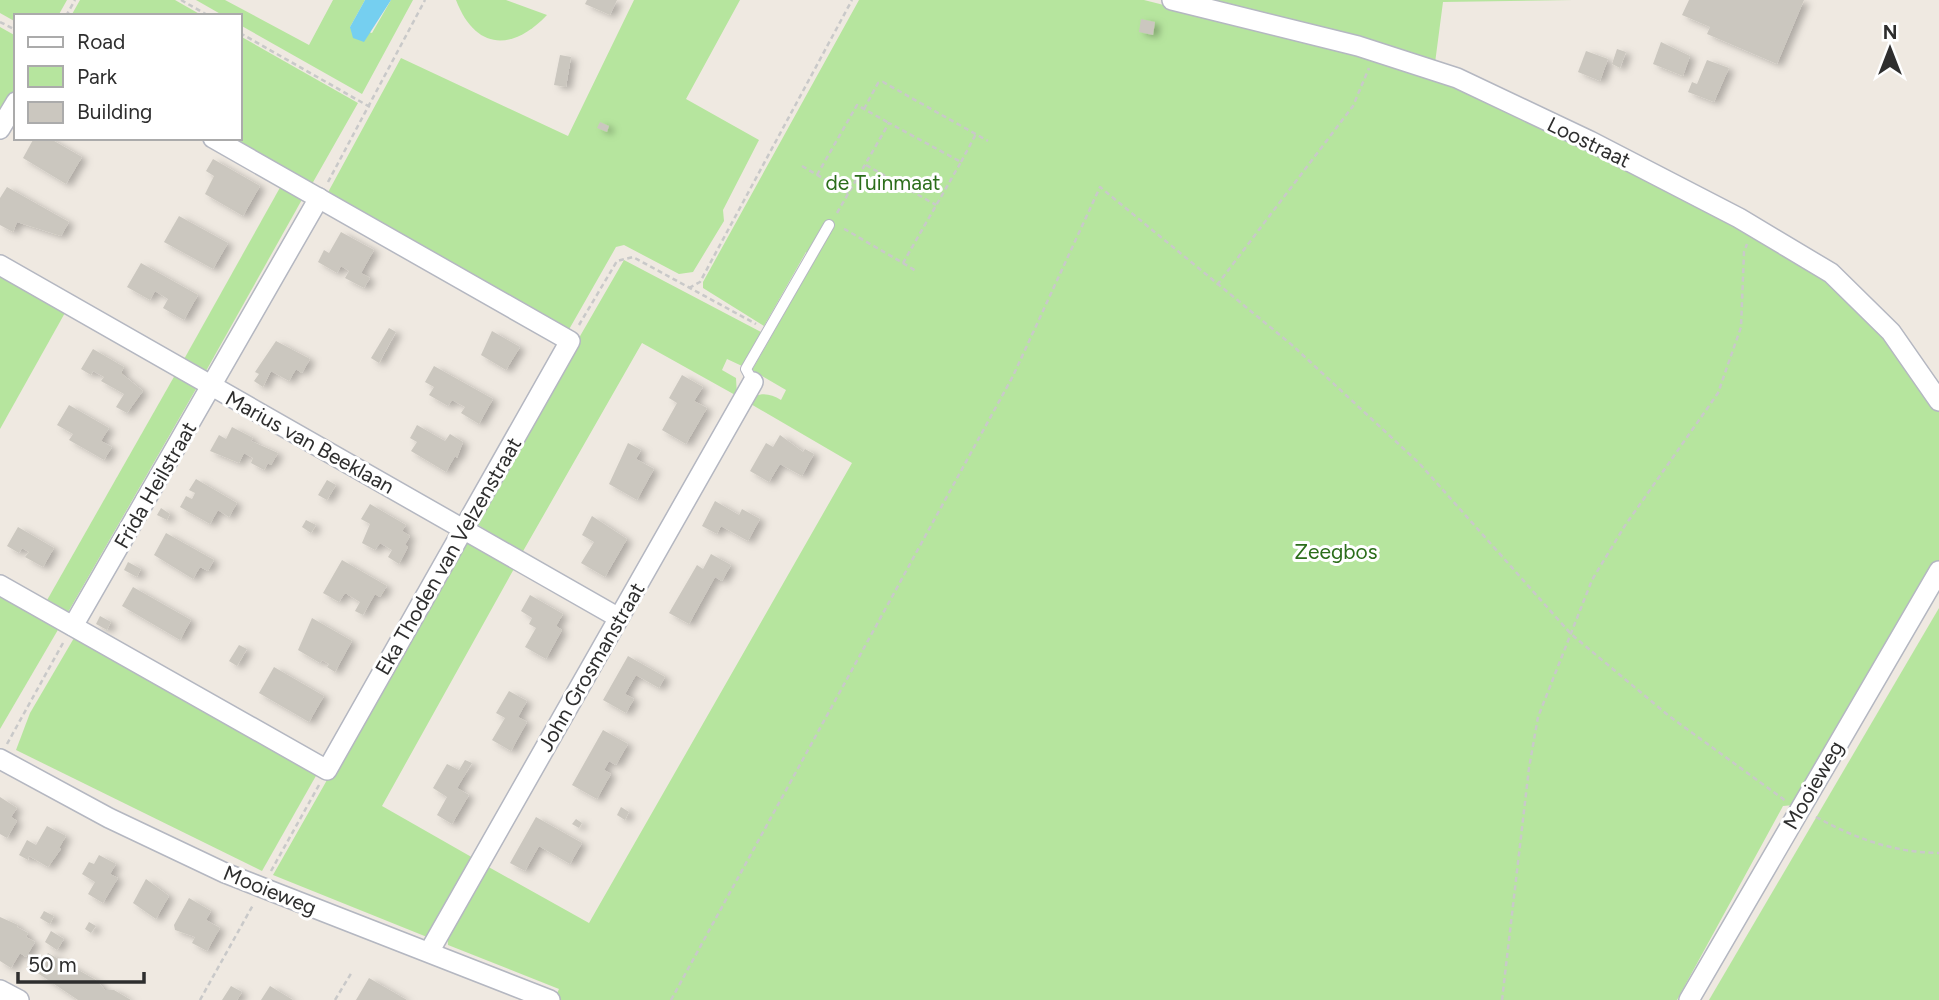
<svg xmlns="http://www.w3.org/2000/svg" width="1939" height="1000" viewBox="0 0 1939 1000" font-family="Figtree,sans-serif">
<style>
.green{fill:#b6e59e}
.water{fill:#75cff0}
.building{fill:#cbc7bf;filter:url(#shadow)}
.lines{fill:none;stroke-linecap:round;stroke-linejoin:round}
.service-casing{stroke:#b4b7c1;stroke-width:12}
.minor-casing{stroke:#b4b7c1;stroke-width:22}
.path{stroke:#c9c9c9;stroke-width:2.5;stroke-dasharray:5 3.5;stroke-linecap:butt}
.service{stroke:#fff;stroke-width:10}
.minor{stroke:#fff;stroke-width:19}
.labels{text-anchor:middle;dominant-baseline:central;stroke-width:6;stroke-linejoin:round;paint-order:stroke}
.street-label{font-size:21px;fill:#2e2e2e;stroke:#fff}
.park-label{font-size:21px;fill:#2c6e1b;stroke:#fff}
</style>
<defs>
<filter id="shadow"><feDropShadow dx="5.5" dy="3" stdDeviation="3.5" flood-color="#0004"/></filter>
</defs>
<rect width="100%" height="100%" fill="#efe9e1"/>
<g class="green">
<polygon points="0,0 67,0 58,16 16,16 16,22 0,13"/>
<polygon points="80,0 175,0 203,16 71,16"/>
<polygon points="196,0 225,0 309,45 333,0 365,0 350,27 372,33 391,0 413,0 362,94 240,25 240,16 224,16"/>
<path d="M456,0H506L547,15C512,52 475,50 456,0Z"/>
<polygon points="634,0 740,0 686,99 759,140 723,210 724,221 693,272 679,274 624,245 616,247 567,333 326,196 401,58 568,136"/>
<path d="M859,0H1144L1343,50L1432,79L1574,139L1744,225L1849,294L1939,408V569L1792,804L1794,805L1783,806L1677,1000H554L559,989L448,945L447,934L485,865L589,923L852,463L749,403C757,391 769,393 781,400L786,390L752,370L816,258L806,252L764,326L703,288V282Z"/>
<polygon points="1195,0 1573,0 1443,2 1435,63"/>
<polygon points="0,27 16,36 16,90 0,118"/>
<polygon points="240,36 358,103 312,184 231,138 240,138"/>
<polygon points="282,184 304,196 206,371 183,361"/>
<polygon points="624,260 761,332 742,366 727,359 722,370 736,378 737,396 642,343 522,553 475,523 476,516"/>
<polygon points="0,273 66,311 0,429"/>
<polygon points="175,375 196,389 67,614 46,602"/>
<polygon points="467,543 476,544 515,567 382,806 475,859 427,937 273,875 460,546"/>
<polygon points="0,594 59,628 0,729"/>
<polygon points="1939,608 1939,1000 1709,1000"/>
<polygon points="74,638 89,643 317,774 262,871 16,750 30,713"/>
</g>
<polygon class="water" points="365,0 391,0 364,42 353,38 350,27"/>
<g class="building">
<polygon points="587,0 617,0 610,15 585,4"/>
<polygon points="1689,0 1804,0 1777,64 1707,34 1710,27 1682,15"/>
<polygon points="1141,19 1155,22 1153,35 1139,32"/>
<polygon points="1661,42 1690,56 1683,76 1653,64"/>
<polygon points="1617,49 1626,52 1620,68 1612,64"/>
<polygon points="1586,51 1608,59 1600,81 1578,72"/>
<polygon points="560,55 571,57 566,87 554,85"/>
<polygon points="1707,60 1729,68 1714,102 1688,92 1692,82 1697,84"/>
<polygon points="600,122 609,126 607,132 597,128"/>
<polygon points="34,138 49,138 82,157 66,184 23,158"/>
<polygon points="213,159 260,186 243,216 205,194 214,176 206,171"/>
<polygon points="7,187 69,222 61,236 17,222 13,232 0,225 0,198"/>
<polygon points="179,216 228,243 213,269 164,242"/>
<polygon points="341,232 374,250 361,273 370,278 364,288 345,278 349,271 341,266 337,273 318,262 324,250 329,253"/>
<polygon points="141,263 198,295 184,320 163,308 168,299 155,291 150,300 127,287"/>
<polygon points="389,328 396,332 379,363 371,358"/>
<polygon points="492,331 520,347 506,370 481,355"/>
<polygon points="276,341 310,359 302,373 296,369 289,381 271,371 263,387 254,381 259,374 255,372"/>
<polygon points="93,349 124,367 121,373 143,391 127,413 116,407 124,394 101,381 104,377 93,371 91,375 81,369"/>
<polygon points="434,366 493,399 479,424 461,413 465,407 452,400 448,406 429,395 434,387 425,382"/>
<polygon points="682,375 703,387 694,401 707,408 686,444 662,430 677,403 669,398"/>
<polygon points="69,405 109,428 101,441 112,447 104,460 69,440 73,434 57,425"/>
<polygon points="417,425 445,441 450,434 463,442 457,458 455,456 446,472 411,451 417,442 410,438"/>
<polygon points="232,427 253,438 251,441 278,453 271,465 268,463 264,470 251,463 253,458 244,453 239,463 210,451 219,435 226,439"/>
<polygon points="780,435 803,452 805,449 814,454 802,476 780,464 769,482 750,471 766,443 773,447"/>
<polygon points="628,443 641,450 636,459 654,469 637,500 609,484"/>
<polygon points="196,479 237,503 229,517 218,510 210,524 180,507 186,496 192,499 195,493 189,490"/>
<polygon points="327,480 336,485 327,500 318,495"/>
<polygon points="715,501 739,515 742,509 760,519 748,541 721,526 717,534 702,526"/>
<polygon points="370,504 406,525 402,531 410,536 405,545 408,547 399,564 388,557 392,550 380,543 375,550 362,543 370,524 361,519"/>
<polygon points="161,508 170,514 167,520 157,515"/>
<polygon points="592,516 627,539 605,577 581,563 594,542 582,535"/>
<polygon points="306,520 316,525 311,533 302,527"/>
<polygon points="18,527 54,548 43,567 25,557 29,552 22,548 19,553 7,546"/>
<polygon points="166,533 214,560 208,571 200,567 193,579 154,555"/>
<polygon points="711,554 731,565 722,581 715,577 689,624 669,613 697,565 703,569"/>
<polygon points="342,560 387,586 380,597 375,594 363,615 355,611 360,602 345,593 339,602 323,593"/>
<polygon points="128,562 141,569 137,577 124,570"/>
<polygon points="133,587 191,620 180,640 122,606"/>
<polygon points="530,595 563,614 556,626 562,630 546,659 525,647 536,628 529,624 532,618 521,611"/>
<polygon points="100,616 111,622 107,630 96,624"/>
<polygon points="312,618 352,641 335,672 327,667 329,664 322,660 320,663 298,650"/>
<polygon points="239,645 247,649 237,666 229,661"/>
<polygon points="628,656 665,677 659,688 636,675 625,694 634,699 626,713 603,700"/>
<polygon points="274,667 324,696 309,722 259,693"/>
<polygon points="509,691 527,701 518,717 527,722 511,751 492,740 505,718 496,713"/>
<polygon points="603,730 628,744 616,765 609,761 604,770 611,774 597,799 572,785"/>
<polygon points="465,760 472,763 457,788 469,795 452,824 437,815 447,797 433,788 447,764 459,770"/>
<polygon points="0,797 17,808 11,817 17,821 7,838 0,834"/>
<polygon points="621,807 629,812 625,820 617,815"/>
<polygon points="536,817 582,843 570,864 539,846 525,871 510,863"/>
<polygon points="576,819 582,823 579,828 572,824"/>
<polygon points="47,826 66,836 59,848 61,849 48,867 29,856 28,860 19,855 27,840 36,845"/>
<polygon points="99,855 116,864 110,874 118,878 103,903 88,894 95,882 82,874 89,862 94,864"/>
<polygon points="146,879 169,896 156,919 133,903"/>
<polygon points="189,898 211,911 206,920 220,928 207,951 192,943 195,937 175,930 174,925"/>
<polygon points="44,911 54,916 50,924 40,918"/>
<polygon points="0,917 18,925 17,927 28,933 26,937 35,942 26,957 20,953 11,968 0,961"/>
<polygon points="89,922 96,926 91,933 85,929"/>
<polygon points="51,931 64,939 57,950 45,942"/>
<polygon points="48,953 96,980 105,990 114,990 131,1000 78,1000 36,972"/>
<polygon points="369,978 407,1000 356,1000"/>
<polygon points="231,986 242,992 237,1000 222,1000"/>
<polygon points="270,986 293,1000 261,1000"/>
</g>
<g class="lines">
<defs>
<polyline id="service" points="753,382 746,369 829,225"/>
<g id="minor">
<polyline points="1172,0 1358,46 1457,78 1590,141 1739,218 1831,273 1891,332 1939,401"/>
<polyline points="0,129 16,102"/>
<polyline points="0,265 619,618"/>
<polyline points="0,585 327,770 570,341 213,138"/>
<polyline points="73,626 319,198"/>
<polyline points="0,759 109,818 225,873 550,1000"/>
<polyline points="429,952 753,382"/>
<polyline points="0,990 19,1000"/>
<polyline points="1689,1000 1939,571"/>
</g>
</defs>
<use href="#service" class="service-casing"/>
<use href="#minor" class="minor-casing"/>
<g class="path">
<polyline points="181,0 209,16"/>
<polyline points="66,16 75,0"/>
<polyline points="0,22 16,30"/>
<polyline points="240,33 370,107"/>
<polyline points="864,109 878,83 883,82 988,141"/>
<polyline points="961,162 976,134"/>
<polyline points="866,165 936,205"/>
<polyline points="802,166 848,193"/>
<polyline points="817,175 857,105 889,123"/>
<polyline points="328,182 425,0"/>
<polyline points="837,213 889,123 961,162 903,263 841,227"/>
<polyline points="903,263 916,271"/>
<polyline points="1217,285 1353,106 1369,68"/>
<polyline points="689,288 700,282 852,0"/>
<polyline points="579,325 617,261 633,257 756,324"/>
<polyline points="7,744 63,643"/>
<path d="M1816,817C1857,839 1892,852 1939,853"/>
<polyline points="271,871 319,785"/>
<polyline points="200,1000 253,905"/>
<polyline points="335,1000 352,972"/>
<polyline points="671,1000 1013,376 1100,187 1292,345 1419,463 1571,634 1669,716 1786,801"/>
<polyline points="1502,1000 1529,768 1538,717 1592,580 1624,527 1718,393 1741,327 1744,252 1747,244"/>
</g>
<use href="#service" class="service"/>
<use href="#minor" class="minor"/>
</g>
<g class="labels">
<g class="street-label">
<text transform="translate(1589 142) rotate(26)">Loostraat</text>
<text transform="translate(310 442) rotate(29)">Marius van Beeklaan</text>
<text transform="translate(155 485) rotate(-60)">Frida Heilstraat</text>
<text transform="translate(448 556) rotate(-60)">Eka Thoden van Velzenstraat</text>
<text transform="translate(591 667) rotate(-60)">John Grosmanstraat</text>
<text transform="translate(1813 785) rotate(-60)">Mooieweg</text>
<text transform="translate(270 890) rotate(22)">Mooieweg</text>
</g>
<g class="park-label">
<text x="883" y="182">de Tuinmaat</text>
<text x="1336" y="551">Zeegbos</text>
</g>
</g>
<rect x="14" y="14" width="228" height="126" fill="#ffffff" stroke="#ababab" stroke-width="2"/>
<rect x="28" y="37" width="35" height="10" fill="#ffffff" stroke="#ababab" stroke-width="2"/>
<text x="77" y="49" font-size="21" fill="#2e2e2e">Road</text>
<rect x="28" y="66" width="35" height="21" fill="#b6e59e" stroke="#ababab" stroke-width="2"/>
<text x="77" y="84" font-size="21" fill="#2e2e2e">Park</text>
<rect x="28" y="102" width="35" height="21" fill="#cbc7bf" stroke="#ababab" stroke-width="2"/>
<text x="77" y="119" font-size="21" fill="#2e2e2e">Building</text>
<g transform="translate(1890 49)" stroke="#ffffff" stroke-width="5" paint-order="stroke">
<path d="M0-5L12 26L0 18L-12 26Z" fill="#2e2e2e"/>
<text y="-10" font-size="19" font-weight="bold" text-anchor="middle" fill="#2e2e2e">N</text>
</g>
<path d="M18 972v10h126v-10" fill="none" stroke="#2e2e2e" stroke-width="3.5"/>
<text x="28" y="972" font-size="21" fill="#2e2e2e" stroke="#ffffff" stroke-width="5" paint-order="stroke">50 m</text>
</svg>
